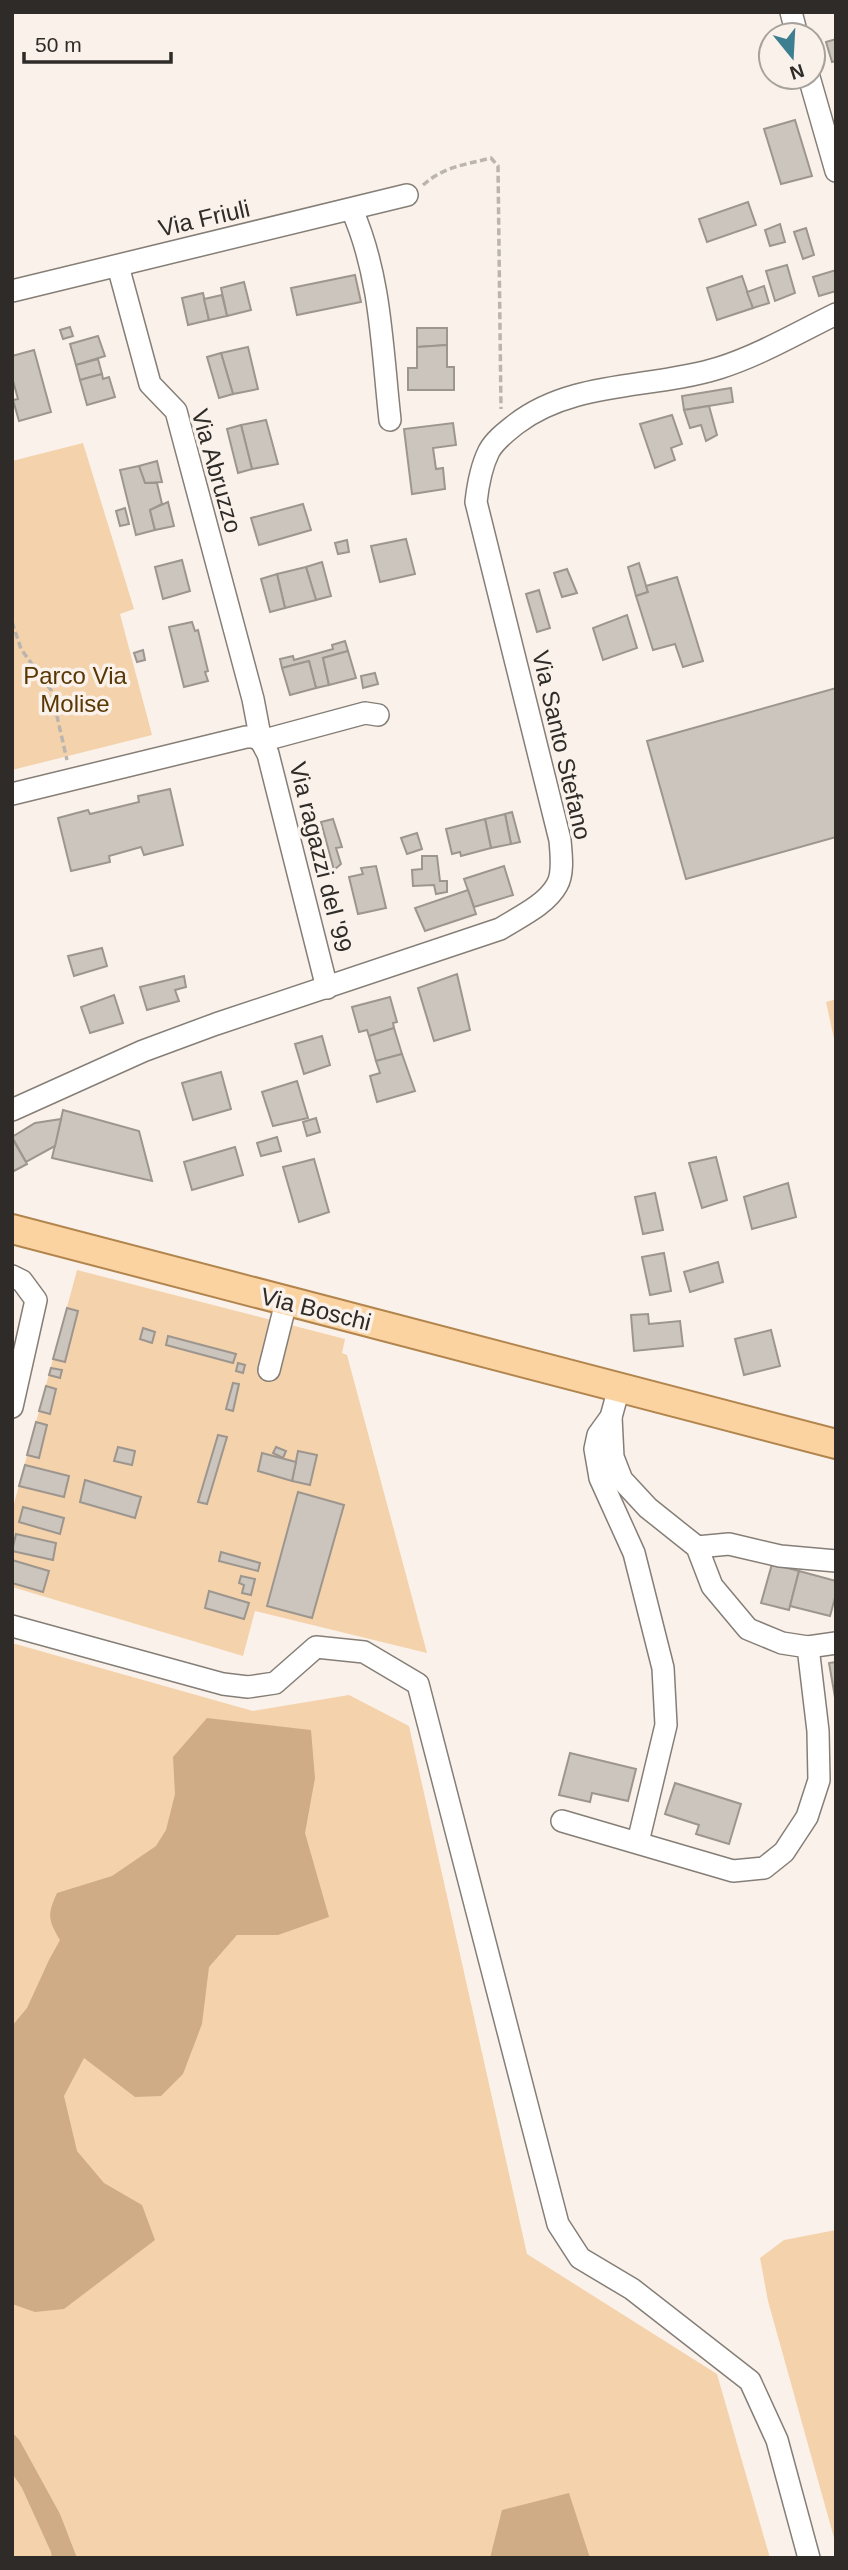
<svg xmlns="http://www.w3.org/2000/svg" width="848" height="2570" viewBox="0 0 848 2570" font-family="Helvetica,sans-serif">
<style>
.green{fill:#f4d2ac}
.water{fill:#cfac85}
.building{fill:#ccc5bd;stroke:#9c968e;stroke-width:2}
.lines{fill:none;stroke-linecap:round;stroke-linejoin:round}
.minor-casing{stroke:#857e77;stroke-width:24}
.major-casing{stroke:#b2854e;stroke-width:32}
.path{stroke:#bbb5ae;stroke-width:3.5;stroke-dasharray:7 3.5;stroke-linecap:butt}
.minor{stroke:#fff;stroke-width:21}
.major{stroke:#fbd3a1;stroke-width:28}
.labels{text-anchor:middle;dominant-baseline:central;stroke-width:7;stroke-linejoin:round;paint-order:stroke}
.street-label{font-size:24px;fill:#2e2b28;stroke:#faf2ea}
.park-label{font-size:24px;fill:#593704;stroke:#faf2ea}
</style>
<rect width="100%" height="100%" fill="#faf2ea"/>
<g class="green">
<polygon points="83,443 134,609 120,614 152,735 12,770 12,461"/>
<polygon points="836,999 836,1048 826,1002"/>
<polygon points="77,1270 345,1339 342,1353 347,1355 427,1653 255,1611 243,1656 12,1587 12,1511"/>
<polygon points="12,1643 253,1711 349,1695 409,1726 527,2254 717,2374 770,2558 12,2558"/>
<polygon points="836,2230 836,2545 768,2301 760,2258 784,2240"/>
</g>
<g class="water">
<path d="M207,1718L311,1730L315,1778L305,1833L329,1917L278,1935H237L209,1967L202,2024L183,2074L161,2096L135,2097L84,2058L64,2096L77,2151L104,2183L142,2205L155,2240L64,2309L35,2312L12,2304V2026L27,2008L49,1960L60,1940C48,1920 47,1915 57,1893L112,1876L156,1846L166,1830L175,1794L173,1757Z"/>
<polygon points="12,2432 20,2441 60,2514 77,2558 52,2558 51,2552 22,2488 12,2473"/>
<polygon points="569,2493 590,2558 490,2558 502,2510"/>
</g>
<g class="building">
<polygon points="836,39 836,61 832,62 826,42"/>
<polygon points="795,120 812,176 781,184 764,129"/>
<polygon points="748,202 756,225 707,242 699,219"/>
<polygon points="780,224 785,242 770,246 765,230"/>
<polygon points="806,228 814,255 803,259 794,232"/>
<polygon points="787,265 795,293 775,301 766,271"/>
<polygon points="836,270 836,291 819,296 813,277"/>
<polygon points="355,275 361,302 297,315 291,288"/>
<polygon points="742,276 753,308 717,320 707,288"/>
<polygon points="244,282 251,310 227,316 221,288"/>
<polygon points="764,286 769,303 753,308 747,292"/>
<polygon points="203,293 209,320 188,325 182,298"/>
<polygon points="222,295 227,316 209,320 204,299"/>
<polygon points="70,327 73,336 63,339 60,330"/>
<polygon points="417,328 447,328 447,345 417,347"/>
<polygon points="98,336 105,356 76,365 70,344"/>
<polygon points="447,345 447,367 454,367 454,390 408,390 408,368 417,368 417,347"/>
<polygon points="248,347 258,389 233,394 221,353"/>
<polygon points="34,350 51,412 19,421 13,400 18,399 12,377 12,356"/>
<polygon points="221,353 233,394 219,398 207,357"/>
<polygon points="98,359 102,374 80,380 76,365"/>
<polygon points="102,374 103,379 109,377 115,397 87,405 80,380"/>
<polygon points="731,388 733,402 684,410 682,396"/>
<polygon points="709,406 717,435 706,441 701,425 690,428 684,410"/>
<polygon points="672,415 682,444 671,448 675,460 655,468 640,424"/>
<polygon points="266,420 278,464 252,469 241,425"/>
<polygon points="453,423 456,445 433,448 436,469 443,468 445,489 412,494 404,429"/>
<polygon points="241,425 252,469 238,473 227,429"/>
<polygon points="157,461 162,482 145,483 139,466"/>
<polygon points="139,466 145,483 157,483 162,504 150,510 155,530 136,535 120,470"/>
<polygon points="168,502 174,526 155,530 150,510"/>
<polygon points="303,504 311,530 259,545 251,518"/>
<polygon points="125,508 129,524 120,526 116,511"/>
<polygon points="406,539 415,574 380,582 371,546"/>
<polygon points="347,540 349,552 338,554 335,543"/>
<polygon points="182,560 190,591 163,599 155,567"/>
<polygon points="322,562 331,596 316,600 306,567"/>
<polygon points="639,563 648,592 636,596 628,567"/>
<polygon points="306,567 316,600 285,608 277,574"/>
<polygon points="567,569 577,593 562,597 554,573"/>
<polygon points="277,574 285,608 270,612 261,579"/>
<polygon points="677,577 703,661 683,667 675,644 653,650 636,596 648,592 646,586"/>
<polygon points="539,590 550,628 537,632 526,594"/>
<polygon points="627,615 637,648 603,660 593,628"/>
<polygon points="192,622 195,631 198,630 208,671 205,672 208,681 184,687 169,627"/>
<polygon points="345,641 348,651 323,658 329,685 316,688 309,661 282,668 280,659 293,656 294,660 333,649 332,645"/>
<polygon points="143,650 145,660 137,662 134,653"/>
<polygon points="348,651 356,678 329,685 323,658"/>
<polygon points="309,661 316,688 290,695 282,668"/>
<polygon points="375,673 378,684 363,688 361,676"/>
<polygon points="836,688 836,837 686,879 647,741"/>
<polygon points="170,789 183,845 144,855 141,847 109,856 110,862 71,871 58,818 88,810 90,814 139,802 138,796"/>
<polygon points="512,812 520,842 511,844 505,814"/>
<polygon points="505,814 511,844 491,848 485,819"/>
<polygon points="333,819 342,847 336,848 341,864 334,870 321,822"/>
<polygon points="485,819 491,848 461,856 460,852 452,854 446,829"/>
<polygon points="417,833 422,849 407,854 401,838"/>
<polygon points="422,856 437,856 440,881 447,881 447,892 436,894 434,885 413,886 412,870 422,869"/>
<polygon points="376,866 386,908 358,914 349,877 363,874 361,868"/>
<polygon points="504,866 513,895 474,907 464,879"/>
<polygon points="468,890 476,914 425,931 415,908"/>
<polygon points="102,948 107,966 74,976 68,956"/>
<polygon points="457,974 470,1030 434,1041 418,988"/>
<polygon points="184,976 186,987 175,990 179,1001 147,1010 140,987"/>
<polygon points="114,995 123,1023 90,1033 81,1007"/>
<polygon points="390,997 397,1022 393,1023 394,1028 369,1036 367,1030 359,1032 352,1007"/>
<polygon points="394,1028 402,1054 376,1061 369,1036"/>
<polygon points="322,1036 330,1065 304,1074 295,1044"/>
<polygon points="402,1054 415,1091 377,1102 370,1076 380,1073 376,1061"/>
<polygon points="221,1072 231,1109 193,1120 182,1083"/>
<polygon points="297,1081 308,1118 273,1126 262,1092"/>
<polygon points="63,1110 139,1131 152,1181 52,1158"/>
<polygon points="316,1118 320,1132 307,1136 303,1122"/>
<polygon points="61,1119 55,1146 26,1162 12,1137 35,1123"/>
<polygon points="277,1137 281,1151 261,1156 257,1143"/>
<polygon points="12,1138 27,1164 12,1172"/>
<polygon points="235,1147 243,1175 192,1190 184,1162"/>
<polygon points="716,1157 727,1200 702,1208 689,1163"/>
<polygon points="314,1159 329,1212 299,1222 283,1167"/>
<polygon points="788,1183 796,1217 752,1229 744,1197"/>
<polygon points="655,1193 663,1230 643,1234 635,1197"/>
<polygon points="664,1253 671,1291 650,1295 642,1257"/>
<polygon points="718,1262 723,1282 690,1292 684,1272"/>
<polygon points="67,1308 78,1311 65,1362 53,1359"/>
<polygon points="648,1314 649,1324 680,1321 683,1346 634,1351 631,1315"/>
<polygon points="143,1328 155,1332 152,1343 140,1339"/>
<polygon points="771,1330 780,1366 744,1375 735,1339"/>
<polygon points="168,1336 236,1354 233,1363 166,1345"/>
<polygon points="238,1363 245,1365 243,1373 236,1371"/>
<polygon points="51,1368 62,1370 60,1378 49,1375"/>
<polygon points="233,1383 239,1384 233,1411 226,1409"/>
<polygon points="46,1386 56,1389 50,1414 39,1411"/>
<polygon points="36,1422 47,1425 39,1458 27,1455"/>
<polygon points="218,1435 227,1437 207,1504 198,1502"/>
<polygon points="118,1447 135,1451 132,1465 114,1461"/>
<polygon points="276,1447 286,1451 283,1458 273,1453"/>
<polygon points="298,1451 317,1455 310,1485 292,1481"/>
<polygon points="262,1453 296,1462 292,1481 258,1471"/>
<polygon points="25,1465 69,1476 64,1497 19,1486"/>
<polygon points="85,1480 141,1497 135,1518 80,1502"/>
<polygon points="298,1492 344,1505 312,1618 267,1606"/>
<polygon points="23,1507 64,1518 60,1534 19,1522"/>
<polygon points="16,1534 56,1543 53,1560 12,1551"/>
<polygon points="221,1552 260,1563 258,1571 219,1561"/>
<polygon points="12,1560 49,1571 43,1592 12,1583"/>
<polygon points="772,1564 799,1571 789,1610 761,1603"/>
<polygon points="799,1571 836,1581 836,1594 830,1616 790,1606"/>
<polygon points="241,1576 255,1579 251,1595 242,1593 244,1585 239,1583"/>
<polygon points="209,1591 249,1603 244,1619 205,1608"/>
<polygon points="836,1662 836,1703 829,1663"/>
<polygon points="570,1753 636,1769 628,1801 592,1793 590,1802 559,1795"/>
<polygon points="675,1783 741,1804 729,1844 696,1834 699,1825 665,1814"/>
</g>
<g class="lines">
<defs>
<g id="minor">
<polyline points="791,12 797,35"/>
<polyline points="809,77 836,171"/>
<path d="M352,210C381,276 382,348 390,420"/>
<polyline points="118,266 150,384 176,411 253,699 261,741 268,754 327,988"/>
<polyline points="12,291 407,195"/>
<polyline points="12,794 246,737 254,737 261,741 365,713 378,715"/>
<path d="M12,1110L143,1051L216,1024L500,929C519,917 546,905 557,885C564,873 561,853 560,840L476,502C478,484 481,467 489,451C495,440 506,432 516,424C573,380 652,389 719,368C760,355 797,333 836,314"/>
<polyline points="12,1276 22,1281 36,1300 12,1407"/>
<polyline points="269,1370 286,1302"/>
<polyline points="619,1388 611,1417 598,1435 595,1449 600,1478 634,1553 663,1668 666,1725 638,1842"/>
<polyline points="697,1547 729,1544 780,1556 836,1561"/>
<polyline points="12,1626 223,1684 248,1687 275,1683 316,1647 364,1652 418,1684 558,2224 580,2258 632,2289 750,2381 777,2440 809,2558"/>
<polyline points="808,1647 836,1643"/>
<polyline points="562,1821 733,1871 764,1868 784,1852 807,1817 819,1780 818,1731 808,1647 782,1643 748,1629 712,1586 697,1547 648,1508 622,1480 613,1457 611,1417"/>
</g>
<polyline id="major" points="12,1229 836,1444"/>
</defs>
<use href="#minor" class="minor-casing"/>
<use href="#major" class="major-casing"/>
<g class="path">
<path d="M423,185C445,166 464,165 491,158L498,166L501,409"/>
<polyline points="12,622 21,649 51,690 67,760"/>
</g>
<use href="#minor" class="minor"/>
<use href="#major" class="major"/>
</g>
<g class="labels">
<g class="street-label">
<text transform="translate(204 218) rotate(-13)">Via Friuli</text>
<text transform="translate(217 471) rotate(74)">Via Abruzzo</text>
<text transform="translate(562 745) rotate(77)">Via Santo Stefano</text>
<text transform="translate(321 857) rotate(76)">Via ragazzi del '99</text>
<text transform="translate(316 1309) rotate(14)">Via Boschi</text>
</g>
<g class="park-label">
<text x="75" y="675">Parco Via<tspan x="75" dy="28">Molise</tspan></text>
</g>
</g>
<rect width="848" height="2570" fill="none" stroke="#2e2b28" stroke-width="28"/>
<g transform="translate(792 56) rotate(162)"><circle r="33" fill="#faf2ea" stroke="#a8a29c" stroke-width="2"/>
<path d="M0-5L12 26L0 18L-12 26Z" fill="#3d7e91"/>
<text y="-10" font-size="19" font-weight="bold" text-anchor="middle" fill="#2e2b28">N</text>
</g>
<path d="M24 52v10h147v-10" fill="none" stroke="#2e2b28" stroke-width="3.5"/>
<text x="35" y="52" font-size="21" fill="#2e2b28" stroke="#faf2ea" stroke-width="5" paint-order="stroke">50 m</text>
</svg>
